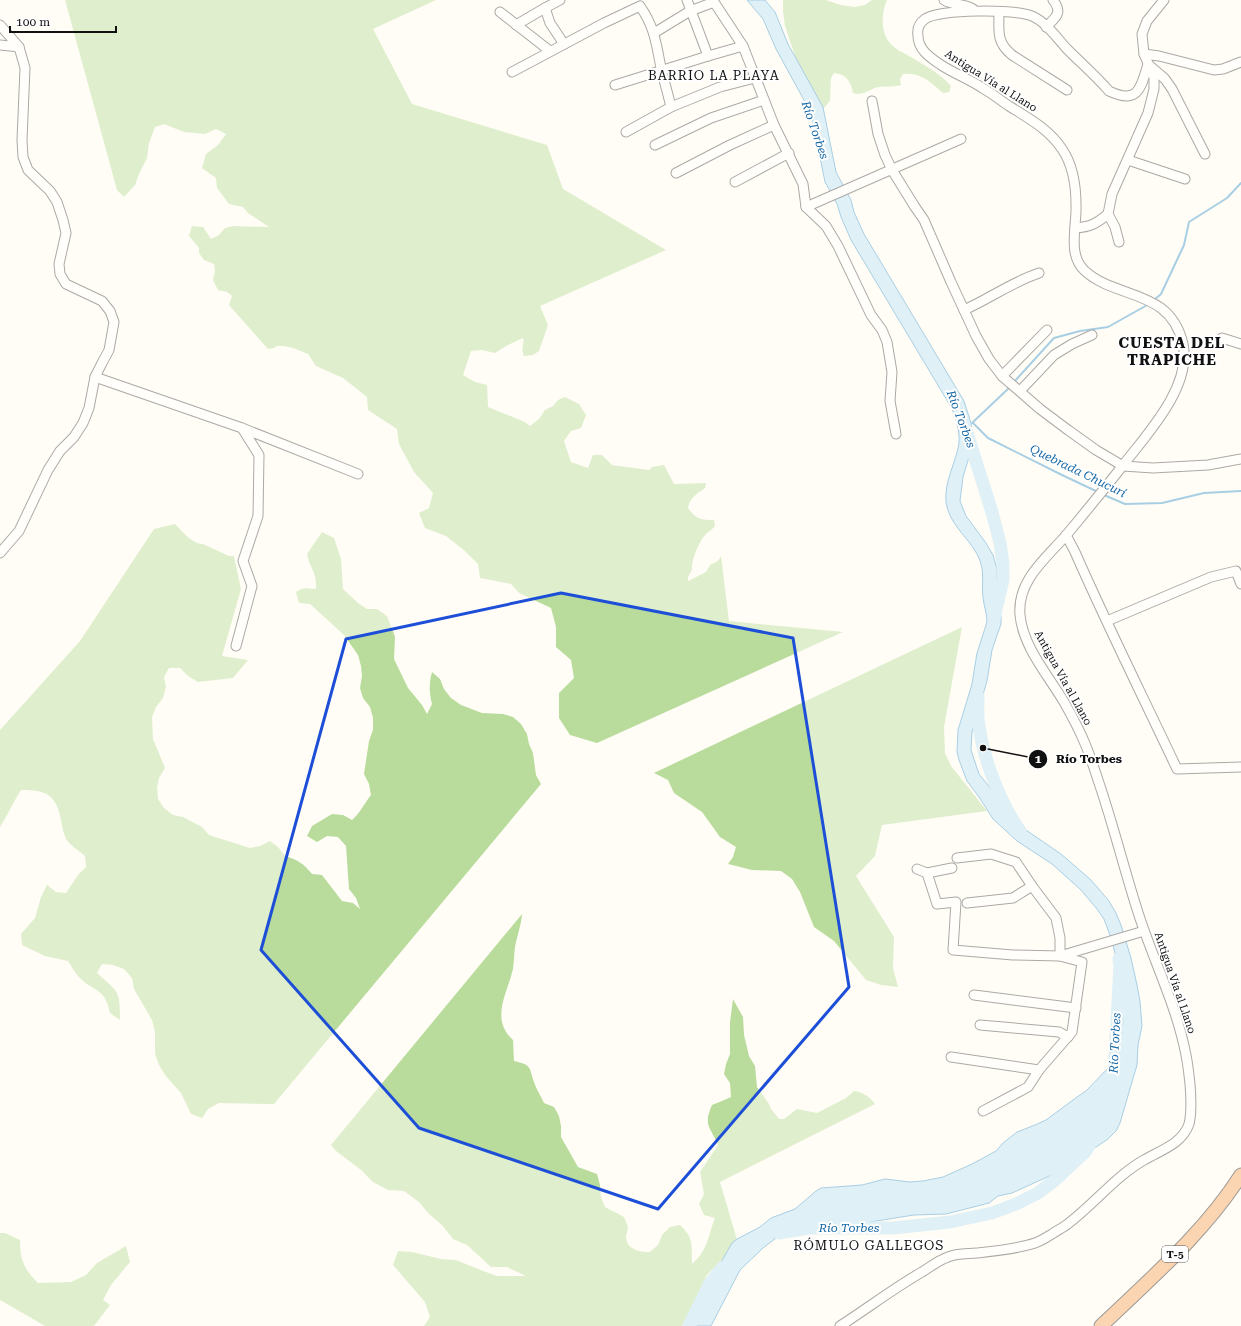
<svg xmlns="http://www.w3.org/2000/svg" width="1241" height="1326" viewBox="0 0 1241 1326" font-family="'Roboto Serif',serif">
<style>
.forest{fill:#b9dc9c}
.water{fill:#b9e0f7;stroke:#3f96cf}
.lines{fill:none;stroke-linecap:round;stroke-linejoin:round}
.stream{stroke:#3f96cf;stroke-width:2}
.river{stroke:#b9e0f7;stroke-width:13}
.minor-casing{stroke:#444;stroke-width:11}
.highway-casing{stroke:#222;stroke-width:15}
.minor{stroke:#fff;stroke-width:9}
.highway{stroke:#f5a25d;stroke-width:13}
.marked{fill:none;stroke:#1d4ed8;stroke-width:3;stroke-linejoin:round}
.labels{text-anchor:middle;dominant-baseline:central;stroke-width:4;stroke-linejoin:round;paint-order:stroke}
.shield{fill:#fff;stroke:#585858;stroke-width:1}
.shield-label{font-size:10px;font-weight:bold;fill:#111}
.street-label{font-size:11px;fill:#111;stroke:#fff}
.water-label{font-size:12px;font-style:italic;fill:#1768a6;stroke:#fff}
.quarter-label{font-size:13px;letter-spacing:1px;fill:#111;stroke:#fff}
.district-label{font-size:15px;font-weight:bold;letter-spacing:1px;fill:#111;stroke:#fff}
.leader{fill:none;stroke:#111;stroke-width:1.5}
.callout-dot{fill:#111;stroke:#fff;stroke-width:1.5}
.mark-label{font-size:12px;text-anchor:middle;font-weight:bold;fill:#fff}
.callout-label{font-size:12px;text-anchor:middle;font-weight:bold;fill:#111;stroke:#fff;stroke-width:4;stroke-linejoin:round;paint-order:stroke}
</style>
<rect width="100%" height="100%" fill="#fffdf5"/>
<g class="forest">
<path d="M65,0H436L373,29L412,104L547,145L563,189L666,250L540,306L548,325L539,351L533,355L524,356C520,347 525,344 523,338L506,346L495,353L482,350L471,351L463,375L475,382L487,385L488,407L525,422L530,426L539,419L545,410L553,406L558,400L565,397L579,404L586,415L581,428L571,431L564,441L571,462L588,468L593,455H602L612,465L649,470L652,467L664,465L674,484L706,483L705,488C697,494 690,497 688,508C696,519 701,520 714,520L715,526C712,530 709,531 706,534C699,541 691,561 692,570L688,577V581L706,572L710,565L718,561L721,556L729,621L843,632L597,743L570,735L559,718V693L574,678L571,660L556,647V627L551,608L519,593L511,584L480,578L478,564L465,551L446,536L425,528L419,513L429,508L433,493L414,472L399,444L397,429L368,410L367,397L343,378L316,366L308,354L293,348L284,346H277L274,348L268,349L229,305L232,296L227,292L218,290L213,280L215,270L214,264L204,260L199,253V248L189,236L192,226L203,227L211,239L219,235L225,228L233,226L269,227L248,213L243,207L229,204L217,188L216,178L202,168L206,154L218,145L226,134L216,129L205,134L184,132L164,124L155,127L149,143L147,158L139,174L135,185L124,197L117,190Z"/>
<path d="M783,0H826L841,5L855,7L865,5L872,0H887C881,14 880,35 893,46C897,50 904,53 909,56C924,65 940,73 951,86L949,92L943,93C930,82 921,72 903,74L900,79L901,85C892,88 883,85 875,88C867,91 862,96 853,93C851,81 846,74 834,73L831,78L830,101L823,109L800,71L785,26L783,11Z"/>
<path d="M175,524C182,531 192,544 203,544L229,556H234L241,589L222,656L248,660L233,678L198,682L188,676L180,668H169L164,677L166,687L163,698L156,707L152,717L153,739L165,768L159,778L157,788L158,799L164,808L173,815L183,817L202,827L209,835L250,848L260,846L270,841L278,847L285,856C298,860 303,863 312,874L322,875L342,901L353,903L360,909L356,898L349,889L346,846L338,837L327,836L317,842L307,836L312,826L332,814L343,815L352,820C360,813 364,804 371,795L369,784L364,774L369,741L373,730V718L370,707L363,698L360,688L362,676L361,666L358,655L344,635L310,604L299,603L296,592C305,586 307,589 316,589C317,572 310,569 307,554L322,532L334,538L341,559L343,589L358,603L367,609H377L387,616L395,637L394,659L408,688L422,705L427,714L432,704C429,692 429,683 432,672L440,679L444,689L451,698L461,705L482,713L503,714L513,717L521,724L527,734L529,744L533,753L536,775L541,784L274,1104L219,1103L208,1109L202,1118L191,1114L181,1093L165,1075L159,1065L155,1054V1032L152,1020L134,989L132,978L124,969L113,965L102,964L97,973C119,993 120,990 120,1020L110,1013C105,989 97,993 82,980C76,975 72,967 68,961L45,956L22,945L21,934L35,918L41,897L47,885L56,892L66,893L78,875L86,867L85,856C79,851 70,845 66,839C63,832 62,827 61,820C56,794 46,790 21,790C13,802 8,815 0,827V730L80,641L154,529Z"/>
<polygon points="962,627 944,727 945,753 951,766 987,811 882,825 875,856 856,876 894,937 893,968 898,987 881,985 866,980 834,941 814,927 800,892 792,879 781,871 752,870 728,864 733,857 736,847 720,837 702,812 674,793 668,780 654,773"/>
<path d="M522,914C521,926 517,936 515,947C514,954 514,961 513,969C507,994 490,1019 513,1040L514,1061C532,1065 529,1067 534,1082C536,1089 541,1096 544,1103L554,1107L559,1116L561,1126V1137L578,1167L597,1174L600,1185L601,1197L605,1207L624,1217L628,1227C628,1230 626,1234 626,1236C626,1250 640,1252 650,1252L658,1245L662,1235L670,1227L680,1225C695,1239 691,1246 692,1264C708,1250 708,1236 715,1218L704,1215L699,1204L704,1194L700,1172L718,1145C710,1126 703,1126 712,1105L722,1101L731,1097L730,1083L724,1074L726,1064L730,1054V1022L733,999L743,1017L744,1035L749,1056L755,1066L757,1087L769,1104L771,1109L779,1119H784L797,1109L817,1113L846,1098L854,1091C863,1092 870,1097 875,1104L720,1182L738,1243L707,1275L682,1326H424L430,1317L425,1302L393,1265L398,1251L412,1252L441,1259L456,1260L483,1271L497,1276H526L507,1267H491L467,1245L453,1239L442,1225L429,1214L419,1202L404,1191L388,1190L373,1182L361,1170L336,1151L331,1145Z"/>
<path d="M0,1233H5L20,1240C20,1260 24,1269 38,1283L71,1282L86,1275L97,1263L126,1246L130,1262L111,1285L103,1300L110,1305L94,1326H45L0,1300Z"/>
</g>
<path class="water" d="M747,0H765L775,12L788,44L823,107L836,172L851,200L854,212L864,234L964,401L971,423L973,444L963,477L960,501L966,516L986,543L993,555L997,569V597L1001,616V624L992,650L987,681L972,732L971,750L979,774L991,789L1004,810L1026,830L1061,854L1091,880L1109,901L1116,913L1121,925L1131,958L1137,985L1140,1001L1142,1026L1138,1045L1137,1065L1120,1123L1116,1131L1108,1139L1083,1156L1065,1165L1056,1173L1012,1193L998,1196L989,1203L946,1214L914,1215L870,1222L862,1225L819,1226L808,1227L780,1235L763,1248L740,1270L711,1326H687L692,1318L699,1299L716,1275L720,1264L732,1243L737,1239L760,1227L771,1218L795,1209L816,1191L821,1188L862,1185L885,1179L910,1182L923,1181L943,1177L972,1164L996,1151L1003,1143L1017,1132L1035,1125L1046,1120L1077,1097L1086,1091L1110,1066L1121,1041L1123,1022L1121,987L1117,961L1112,941L1104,919L1097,909L1081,890L1052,864L1017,841L993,819L979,797L967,781L959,760L957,752L958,730L972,684L977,653L987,622C987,614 984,606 983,598C981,581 986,571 977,554C967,536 949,524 946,502C944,481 956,463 959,443C960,431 956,418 951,407L851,240L841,217L837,204L825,182L811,113L776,49L763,19Z"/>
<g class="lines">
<g class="stream">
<polyline points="1154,300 1161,294 1184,245 1189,222 1227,198 1241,183"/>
<polyline points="1014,382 1054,338 1080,331 1108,327 1149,304"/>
<polyline points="972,423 1010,387"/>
<polyline points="973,423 988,438 1062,475 1098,492"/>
<polyline points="1104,495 1125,504 1162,503 1204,493 1241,491"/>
</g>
<g class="river">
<polyline points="966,430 992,512 1000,543 1003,564 1003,580 994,618"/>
<path d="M978,696C978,706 977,716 979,726C984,761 1000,802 1020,831"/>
<polyline points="1114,1073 1120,966 1119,959"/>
<polyline points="779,1233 809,1228 893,1228 950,1222 992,1213 1016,1204 1038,1193 1055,1180 1086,1151 1090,1144"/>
<polyline points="689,1326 709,1285 722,1268"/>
</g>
<defs>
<g id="minor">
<polyline points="687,0 708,56"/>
<path d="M944,0C953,6 965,3 973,9"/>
<polyline points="545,8 550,23 564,44"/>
<polyline points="500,12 550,51"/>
<path d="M999,12C999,31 996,42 1012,55L1067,90"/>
<polyline points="0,25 19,47 25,68 22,140 23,157 28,170 50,191 57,202 63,220 66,233 59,264 60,274 66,284 102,301 110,311 114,322 109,350 102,363 95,377 89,408 83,423 74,437 60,451 48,470 19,531 0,553"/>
<polyline points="516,25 545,8 560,0"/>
<path d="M1046,27C1056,17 1063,13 1053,0"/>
<polyline points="654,33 690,11 714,2 743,46 774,125 803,184 806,207 826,226 838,246 871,315 882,330 887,342 892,372 890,401 896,434"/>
<polyline points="0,45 19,47"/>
<polyline points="1144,54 1159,56 1214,70 1223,69 1241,62"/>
<polyline points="1150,66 1165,79 1172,89 1205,154"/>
<path d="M512,72L604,23L640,6C655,28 656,43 661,68C664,81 668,94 671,107"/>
<polyline points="615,85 708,56 743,46"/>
<polyline points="872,101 878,134 885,155 892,170 915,207 924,220 951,282 976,336 989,359 1002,376 1040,409 1068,430 1096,450 1123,466 1153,468 1208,465 1241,459"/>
<polyline points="626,132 671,107 720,87 755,78"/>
<polyline points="655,145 711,118 764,100"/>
<polyline points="1128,160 1185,179"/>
<polyline points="676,173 730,145 774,125"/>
<polyline points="735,182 789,153"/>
<polyline points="806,207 961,139"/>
<polyline points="1108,214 1115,227 1119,242"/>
<path d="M1075,228C1090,227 1096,224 1108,214L1112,194L1148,113L1154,89V77L1144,54L1142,34L1147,21L1164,0"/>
<path d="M964,310C989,299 1012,282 1039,273"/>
<polyline points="1222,338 1241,344"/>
<polyline points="1002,376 1047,330"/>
<polyline points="95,377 242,428 358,474"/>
<polyline points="1020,391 1054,355 1072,344 1092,335"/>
<path d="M1066,535L1075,552C1107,625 1143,697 1177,769L1241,767"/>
<polyline points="1107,621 1211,577 1236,571 1241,584"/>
<polyline points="236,646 252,586 243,561 258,516 259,455 242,428"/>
<polyline points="957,858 991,854 1016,862 1032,886 1056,918 1060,938 1060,956 1144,931"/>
<polyline points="917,869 927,873 952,868"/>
<polyline points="927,873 937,904 956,902 953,950 1013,955 1060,956 1082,962 1072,1032 1039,1070 1028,1087 983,1111"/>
<polyline points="967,903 1013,898 1032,886"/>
<polyline points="974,995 1076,1008"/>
<polyline points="980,1025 1059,1032 1068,1037"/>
<polyline points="951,1057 1039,1070"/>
<path d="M840,1326C868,1308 894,1288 922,1272C930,1267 939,1260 948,1257C957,1253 968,1254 977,1253C996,1251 1017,1249 1035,1243C1041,1241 1047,1237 1052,1234C1058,1230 1064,1227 1069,1223C1095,1203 1116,1176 1144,1160C1161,1150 1182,1144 1189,1124C1192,1112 1191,1096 1190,1084C1189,1075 1188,1065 1186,1055C1176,1003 1151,956 1136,906C1123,865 1113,824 1099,783C1095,771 1091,758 1086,746C1080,731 1072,716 1064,702C1048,675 1023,647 1020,615C1017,579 1048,557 1068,533C1087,510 1106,487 1124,464C1148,433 1192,386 1183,344C1170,288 1117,300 1085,271C1067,255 1077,226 1076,205C1076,185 1073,165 1062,149C1049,129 1028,118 1009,106C1000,100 993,94 984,89C971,80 955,74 941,65C931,58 918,50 918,36C917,29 919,23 925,19C938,9 1016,9 1032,16C1046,22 1057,38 1067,49C1081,63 1096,76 1109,91C1138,105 1141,88 1148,64"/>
</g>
<path id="highway" d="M1101,1326C1150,1279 1204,1233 1241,1175"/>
</defs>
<use href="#minor" class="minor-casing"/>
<use href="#highway" class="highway-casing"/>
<use href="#minor" class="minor"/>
<use href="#highway" class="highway"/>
</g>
<path d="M0 0H1241V1326H0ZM561,593L793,638L849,987L658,1209L419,1128L261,950L346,639Z" fill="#fffdf5" fill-opacity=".55" fill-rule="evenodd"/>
<path class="marked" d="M561,593L793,638L849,987L658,1209L419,1128L261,950L346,639Z"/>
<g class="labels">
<rect class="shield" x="1162" y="1246" width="26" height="16" rx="3"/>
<g class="shield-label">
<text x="1175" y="1254">T-5</text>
</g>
<g class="street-label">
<text transform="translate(991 81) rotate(32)">Antigua Vía al Llano</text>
<text transform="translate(1063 678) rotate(61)">Antigua Vía al Llano</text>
<text transform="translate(1175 983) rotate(71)">Antigua Vía al Llano</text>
</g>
<g class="water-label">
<text transform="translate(815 130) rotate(71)">Río Torbes</text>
<text transform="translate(961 419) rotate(69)">Río Torbes</text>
<text transform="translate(1078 471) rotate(26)">Quebrada Chucurí</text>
<text transform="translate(1115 1043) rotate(-87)">Río Torbes</text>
<text x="849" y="1228">Río Torbes</text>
</g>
<g class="quarter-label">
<text x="714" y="75">BARRIO LA PLAYA</text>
<text x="869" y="1245">RÓMULO GALLEGOS</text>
</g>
<g class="district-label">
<text x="1172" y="343">CUESTA DEL<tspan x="1172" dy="17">TRAPICHE</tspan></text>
</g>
</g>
<path class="leader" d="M983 748L1038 759"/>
<g class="callout-dot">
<circle cx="983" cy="748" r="4"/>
<circle cx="1038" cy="759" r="10"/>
</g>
<g class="mark-label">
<text x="1038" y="763">1</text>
</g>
<g class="callout-label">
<text x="1089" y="763">Río Torbes</text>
</g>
<path d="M10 26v6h106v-6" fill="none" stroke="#111111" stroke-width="2"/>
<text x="16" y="26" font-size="12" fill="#111111" stroke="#ffffff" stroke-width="3" paint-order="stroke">100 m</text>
</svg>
